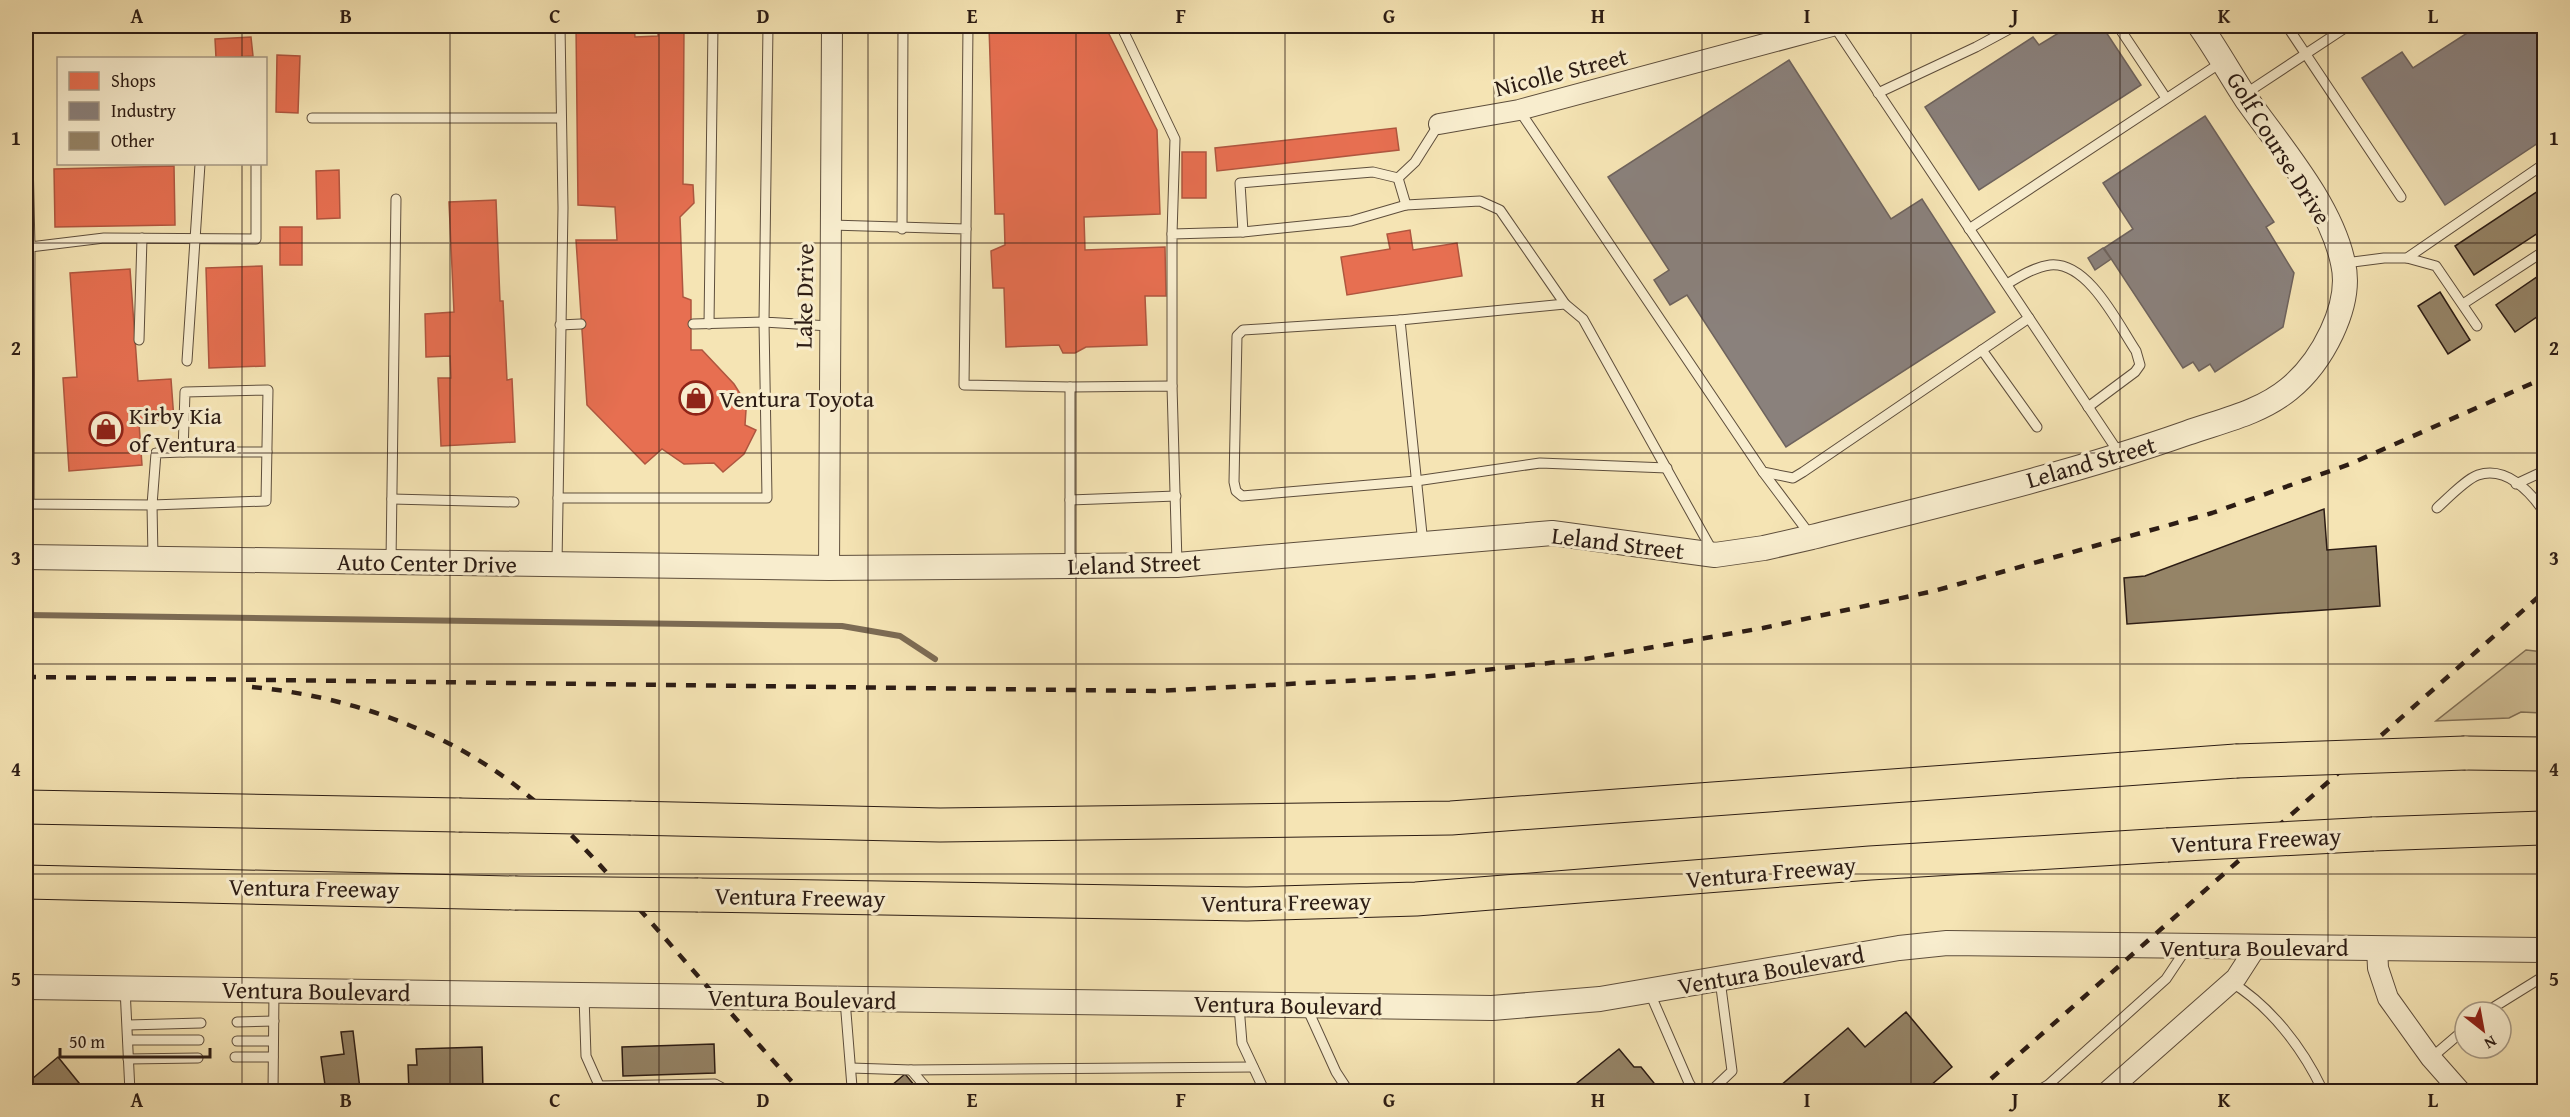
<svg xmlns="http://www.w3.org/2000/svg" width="2570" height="1117" viewBox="0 0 2570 1117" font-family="'Gentium Book Plus',serif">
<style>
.green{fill:#d3c299;stroke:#806f56;stroke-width:1.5}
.shops{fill:#e76f51;stroke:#af563f;stroke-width:1.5}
.industry{fill:#8a817c;stroke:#6e635d;stroke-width:1.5}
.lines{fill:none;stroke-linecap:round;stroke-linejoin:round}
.stream{stroke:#7c6b54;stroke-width:6}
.building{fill:#958467;stroke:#2c1c14;stroke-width:1.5}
.service-casing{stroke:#5e4e3c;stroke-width:11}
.minor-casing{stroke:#5e4e3c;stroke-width:22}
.tertiary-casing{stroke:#5e4e3c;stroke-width:26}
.motorway-casing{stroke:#2c1c14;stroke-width:35}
.service{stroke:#f8edce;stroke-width:9}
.minor{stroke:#f8edce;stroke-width:20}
.tertiary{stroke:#f8edce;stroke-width:24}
.motorway{stroke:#f5e4b4;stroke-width:33}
.rail{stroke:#2c1c14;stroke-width:4.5;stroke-dasharray:10 10;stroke-linecap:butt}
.motorway-bridge-casing{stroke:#2c1c14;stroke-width:35;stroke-linecap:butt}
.motorway-bridge{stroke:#f5e4b4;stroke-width:33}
.grid{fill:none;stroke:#2c1c14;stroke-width:1.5;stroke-opacity:0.55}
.labels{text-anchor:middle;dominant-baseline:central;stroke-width:6;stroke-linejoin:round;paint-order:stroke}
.street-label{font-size:24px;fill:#2c1c14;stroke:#f8edce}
.poi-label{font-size:24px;fill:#2c1c14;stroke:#f8edce;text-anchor:start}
.neatline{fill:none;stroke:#2c1c14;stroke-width:2}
.grid-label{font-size:20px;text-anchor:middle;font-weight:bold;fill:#2c1c14}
</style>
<rect width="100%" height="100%" fill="#f5e4b4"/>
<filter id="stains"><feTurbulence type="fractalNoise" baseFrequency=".00333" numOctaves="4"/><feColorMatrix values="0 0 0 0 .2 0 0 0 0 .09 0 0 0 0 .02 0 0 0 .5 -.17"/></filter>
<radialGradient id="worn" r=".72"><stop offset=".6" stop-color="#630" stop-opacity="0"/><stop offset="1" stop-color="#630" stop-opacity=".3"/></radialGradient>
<polygon class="green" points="2526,650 2544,652 2544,713 2521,712 2509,718 2436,721"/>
<g class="shops">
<polygon points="576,26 634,26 635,37 658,36 658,26 684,26 683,184 693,185 694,203 680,217 683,297 691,300 691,350 702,350 734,384 741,395 746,410 745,425 756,430 744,454 723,472 714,463 684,464 662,449 645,464 587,405 576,240 617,240 615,207 578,205"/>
<polygon points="989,26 1105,26 1157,130 1160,214 1084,217 1085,250 1165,247 1166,296 1145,296 1147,345 1086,347 1075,353 1063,353 1059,345 1006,347 1004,288 993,288 991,251 1005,245 1004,214 995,214"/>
<polygon points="251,37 253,56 216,58 215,39"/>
<polygon points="277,55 300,56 298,113 276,112"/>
<polygon points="1396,128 1399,150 1217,171 1215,148"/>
<rect x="1182" y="152" width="24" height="46"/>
<polygon points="174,166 175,225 55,227 54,169"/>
<polygon points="339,170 340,218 317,219 316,171"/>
<polygon points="496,200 500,301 503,301 507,380 512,379 515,442 441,446 438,378 451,378 450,356 426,357 425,314 454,312 449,202"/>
<rect x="280" y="227" width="22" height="38"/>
<polygon points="1410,230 1413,250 1457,243 1462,276 1347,295 1341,257 1390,249 1387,234"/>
<polygon points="262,266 265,366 209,368 206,268"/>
<polygon points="130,269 138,381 171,379 174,420 139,423 142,465 69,471 63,378 77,377 70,273"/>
</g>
<g class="industry">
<polygon points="2070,26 2102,26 2141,85 1979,190 1925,107 2033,37 2039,45"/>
<polygon points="2478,26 2542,26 2544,29 2544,139 2445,205 2362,78 2402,52 2413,68"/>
<polygon points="1789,60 1891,219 1922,199 1995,312 1786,447 1687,295 1670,305 1654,280 1669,270 1608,177"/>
<polygon points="2205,116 2274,222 2266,227 2294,273 2283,327 2215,372 2210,364 2199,371 2193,362 2183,368 2104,248 2133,229 2103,183"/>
<polygon points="2103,248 2111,259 2095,270 2088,258"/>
</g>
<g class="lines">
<polyline class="stream" points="26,615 842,626 900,636 935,659"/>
</g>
<g class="building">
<polygon points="2544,187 2544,229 2474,275 2455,246"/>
<polygon points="2544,272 2544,312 2515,332 2496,305"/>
<polygon points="2440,292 2470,340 2448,354 2418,306"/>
<polygon points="2324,509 2327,550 2376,546 2380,606 2127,624 2124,578 2145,576"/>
<polygon points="1906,1012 1952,1067 1923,1092 1773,1092 1848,1028 1865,1047"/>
<polygon points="353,1031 360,1089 334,1092 333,1084 325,1085 321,1057 344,1054 341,1032"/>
<polygon points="714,1044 715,1073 623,1076 622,1047"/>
<polygon points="482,1047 483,1092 409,1092 408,1065 417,1065 416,1049"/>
<polygon points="1619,1049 1634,1067 1641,1067 1654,1083 1656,1092 1566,1092"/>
<polygon points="58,1057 79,1083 69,1092 26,1092 26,1084"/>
<polygon points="905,1074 920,1092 884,1092"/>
</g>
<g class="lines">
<defs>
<g id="service">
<polyline points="768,26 764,322 829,326"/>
<polyline points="1121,26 1175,139 1172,234"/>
<polyline points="1834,26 2119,453"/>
<polyline points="2118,26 2166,98"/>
<polyline points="2287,26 2401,197"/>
<polyline points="26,66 30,247 104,238 256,239 256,164"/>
<polyline points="1878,93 1976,47 2015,26"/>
<polyline points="2245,94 2348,26"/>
<polyline points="1519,110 1763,472 1793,478 1803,472 2029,318"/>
<polyline points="312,118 561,118"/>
<polyline points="1398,178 1406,205 1480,201 1500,210 1565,304"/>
<polyline points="831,225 966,229 964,385 1070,387"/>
<polyline points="902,229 903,26"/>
<polyline points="966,229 968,26"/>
<polyline points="1969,229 2222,62"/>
<polyline points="1243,232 1351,221 1406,205"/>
<polyline points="26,247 30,247 29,504 152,505 153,557"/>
<polyline points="2407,258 2436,266 2477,326"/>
<polyline points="2345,263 2384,258 2407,258 2544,164"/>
<path d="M2007,284C2020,276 2035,267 2050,265C2088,261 2118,324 2136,351L2140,365L2135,372L2088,407"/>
<polyline points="2463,304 2544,251"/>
<polyline points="1400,320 1243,330 1237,336 1234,482 1236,491 1242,496 1416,481 1540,463 1667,468"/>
<polyline points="709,324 713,26"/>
<polyline points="560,325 581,324"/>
<polyline points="139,340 142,238"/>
<polyline points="1982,350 2037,427"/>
<polyline points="187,361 200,164"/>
<polyline points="1172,386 1172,234 1243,232 1240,183 1373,172 1398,178 1415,162 1439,124"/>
<polygon points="268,390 266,501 152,505 156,453 183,452 185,392"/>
<polyline points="183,452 267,452"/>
<polyline points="1763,472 1811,536"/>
<polyline points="2516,484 2544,471"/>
<polyline points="558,498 767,498 764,322 693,324"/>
<polyline points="392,499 514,502"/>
<polyline points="1070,500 1176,496"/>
<path d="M2437,508C2447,499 2466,479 2478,475C2506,466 2530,491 2544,512"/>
<polyline points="1423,544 1400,320 1565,304 1583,319 1713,552"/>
<polyline points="391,561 396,199"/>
<polyline points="557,563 563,208 560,26"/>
<polyline points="1070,564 1070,387 1172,386 1177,563"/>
<path d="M2231,982C2270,1006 2302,1047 2322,1089"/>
<polyline points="125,988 130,1092"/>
<polyline points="1649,991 1689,1083 1695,1092"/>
<polyline points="584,996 586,1056 602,1092"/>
<polyline points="845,1000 852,1087 855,1092"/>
<polyline points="1239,1006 1242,1043 1265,1092"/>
<polyline points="1307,1008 1336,1072 1349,1092"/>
<polyline points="2486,1012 2544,976"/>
<polyline points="237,1022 274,1021"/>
<polyline points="128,1025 201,1023"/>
<polyline points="128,1040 199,1040"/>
<polyline points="237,1041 273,1041"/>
<polyline points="235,1057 273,1057"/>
<polyline points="2431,1058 2465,1029"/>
<polyline points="128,1059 198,1058"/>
<polyline points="851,1068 911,1070 1253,1067"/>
<polyline points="911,1070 930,1092"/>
<polyline points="599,1086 715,1084 730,1092"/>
<polyline points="273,1092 274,992"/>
<polyline points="1710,1092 1732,1071 1720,980"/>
<polyline points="2036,1092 2048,1085 2166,979 2186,949"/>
</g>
<g id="minor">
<polyline points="1439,124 1519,110 1832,26"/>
<polyline points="829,568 832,26"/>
<polyline points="2377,947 2378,968 2388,998 2431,1058 2461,1092"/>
<polyline points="2107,1092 2236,978 2256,947"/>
</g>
<g id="tertiary">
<path d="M26,557L829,568L1070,566L1177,565L1552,533L1715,555L1764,548L1812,537C1938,505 2065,476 2187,433C2221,421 2260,413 2289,389C2321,363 2353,306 2343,263C2331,205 2281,148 2247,100C2231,76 2217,50 2200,26"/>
<polyline points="26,987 1492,1008 1600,999 1899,948 1947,943 2544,950"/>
</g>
<g id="motorway">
<polyline points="2465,753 2544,754"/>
<polyline points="26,807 459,815"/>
<polyline points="631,818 940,825 1451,818 2236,761"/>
<polyline points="2373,834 2544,828"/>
<polyline points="26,882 515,893"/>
<polyline points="698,895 1247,904 1416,899 1870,863 2167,845"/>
</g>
</defs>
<use href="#service" class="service-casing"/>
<use href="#minor" class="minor-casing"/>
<use href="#tertiary" class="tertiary-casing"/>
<use href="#motorway" class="motorway-casing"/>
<use href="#service" class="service"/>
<use href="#minor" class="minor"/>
<use href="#tertiary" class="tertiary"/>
<use href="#motorway" class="motorway"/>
<g class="rail">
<polyline points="26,677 1156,691 1421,677 1585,659 1763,628 1934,591 2212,513 2350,464 2544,378"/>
<path d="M252,687C347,696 444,729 520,789C571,829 613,880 656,928C704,983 752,1037 801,1092"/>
<polyline points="1976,1092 2544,592"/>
</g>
<defs>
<g id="motorway-bridge">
<polyline points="2236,761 2465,753"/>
<polyline points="459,815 631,818"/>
<polyline points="2167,845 2373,834"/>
<polyline points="515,893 698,895"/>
</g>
</defs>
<use href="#motorway-bridge" class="motorway-bridge-casing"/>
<use href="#motorway-bridge" class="motorway-bridge"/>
</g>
<path class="grid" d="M242,26V58M450,26V1092M659,26V1092M868,26V1092M1076,26V1092M1285,26V1092M1494,26V1092M1702,26V1092M1911,26V1092M2120,26V1092M2328,26V1092M242,164V1092M26,243H2544M26,453H2544M26,664H2544M26,874H2544"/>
<defs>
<symbol id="shop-ring" viewBox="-11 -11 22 22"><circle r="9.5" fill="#f8edce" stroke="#8f2418" stroke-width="1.5"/><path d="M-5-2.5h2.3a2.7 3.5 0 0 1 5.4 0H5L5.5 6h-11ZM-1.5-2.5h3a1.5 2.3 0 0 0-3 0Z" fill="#8f2418"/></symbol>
</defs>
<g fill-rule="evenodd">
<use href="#shop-ring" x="677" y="379" width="38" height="38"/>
<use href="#shop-ring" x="87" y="410" width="38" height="38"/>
</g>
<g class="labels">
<g class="street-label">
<text transform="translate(1561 72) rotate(-14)">Nicolle Street</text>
<text transform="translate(2279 148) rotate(58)">Golf Course Drive</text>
<text transform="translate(804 296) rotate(-89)">Lake Drive</text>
<text transform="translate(2091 462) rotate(-16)">Leland Street</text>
<text transform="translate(1618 543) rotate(7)">Leland Street</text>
<text transform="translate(427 563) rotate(1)">Auto Center Drive</text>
<text transform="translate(1134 564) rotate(-2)">Leland Street</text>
<text transform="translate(2256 840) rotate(-3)">Ventura Freeway</text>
<text transform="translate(1771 872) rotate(-5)">Ventura Freeway</text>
<text transform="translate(314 888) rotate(1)">Ventura Freeway</text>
<text transform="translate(800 897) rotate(1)">Ventura Freeway</text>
<text transform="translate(1286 902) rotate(-1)">Ventura Freeway</text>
<text x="2254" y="947">Ventura Boulevard</text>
<text transform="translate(1771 970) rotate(-10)">Ventura Boulevard</text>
<text transform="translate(316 991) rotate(1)">Ventura Boulevard</text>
<text transform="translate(802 999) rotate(1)">Ventura Boulevard</text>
<text transform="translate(1288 1005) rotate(1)">Ventura Boulevard</text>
</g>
<g class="poi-label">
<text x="719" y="398">Ventura Toyota</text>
<text x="129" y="415">Kirby Kia<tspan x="129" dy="28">of Ventura</tspan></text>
</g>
</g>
<rect width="2570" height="1117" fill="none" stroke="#f5e4b4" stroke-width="66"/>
<rect x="57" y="57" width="210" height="108" fill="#f8edce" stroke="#a69984" stroke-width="1.5"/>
<rect x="69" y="72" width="30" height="18" fill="#e76f51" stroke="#a69984" stroke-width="1.5"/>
<text x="111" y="87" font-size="18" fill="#2c1c14">Shops</text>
<rect x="69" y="102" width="30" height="18" fill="#8a817c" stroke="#a69984" stroke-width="1.5"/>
<text x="111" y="117" font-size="18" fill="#2c1c14">Industry</text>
<rect x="69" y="132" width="30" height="18" fill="#958467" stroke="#a69984" stroke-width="1.5"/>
<text x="111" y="147" font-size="18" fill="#2c1c14">Other</text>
<g transform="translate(2483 1030) rotate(149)"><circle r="28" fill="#f8edce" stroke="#a69984" stroke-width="1.5"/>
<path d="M0-4.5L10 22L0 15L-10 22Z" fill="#8f2418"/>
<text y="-9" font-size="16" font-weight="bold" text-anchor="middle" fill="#2c1c14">N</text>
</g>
<path d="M60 1048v9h150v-9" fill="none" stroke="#2c1c14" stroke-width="3"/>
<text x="69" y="1048" font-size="18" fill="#2c1c14" stroke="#f8edce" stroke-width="4.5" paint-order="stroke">50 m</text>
<rect x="33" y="33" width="2504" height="1051" class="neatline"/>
<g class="grid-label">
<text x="137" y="23">A</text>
<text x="346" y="23">B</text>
<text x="555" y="23">C</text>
<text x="763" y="23">D</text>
<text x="972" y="23">E</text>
<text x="1181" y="23">F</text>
<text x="1389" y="23">G</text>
<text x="1598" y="23">H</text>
<text x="1807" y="23">I</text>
<text x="2015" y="23">J</text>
<text x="2224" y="23">K</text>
<text x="2433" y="23">L</text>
<text x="16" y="145">1</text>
<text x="2554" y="145">1</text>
<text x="16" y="355">2</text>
<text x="2554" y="355">2</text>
<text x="16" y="565">3</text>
<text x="2554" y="565">3</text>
<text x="16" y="776">4</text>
<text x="2554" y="776">4</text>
<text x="16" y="986">5</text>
<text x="2554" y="986">5</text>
<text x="137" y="1107">A</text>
<text x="346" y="1107">B</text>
<text x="555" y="1107">C</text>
<text x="763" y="1107">D</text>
<text x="972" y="1107">E</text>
<text x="1181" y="1107">F</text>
<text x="1389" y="1107">G</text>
<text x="1598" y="1107">H</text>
<text x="1807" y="1107">I</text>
<text x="2015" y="1107">J</text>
<text x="2224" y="1107">K</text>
<text x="2433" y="1107">L</text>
</g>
<rect width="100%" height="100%" filter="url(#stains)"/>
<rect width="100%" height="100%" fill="url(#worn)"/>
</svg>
